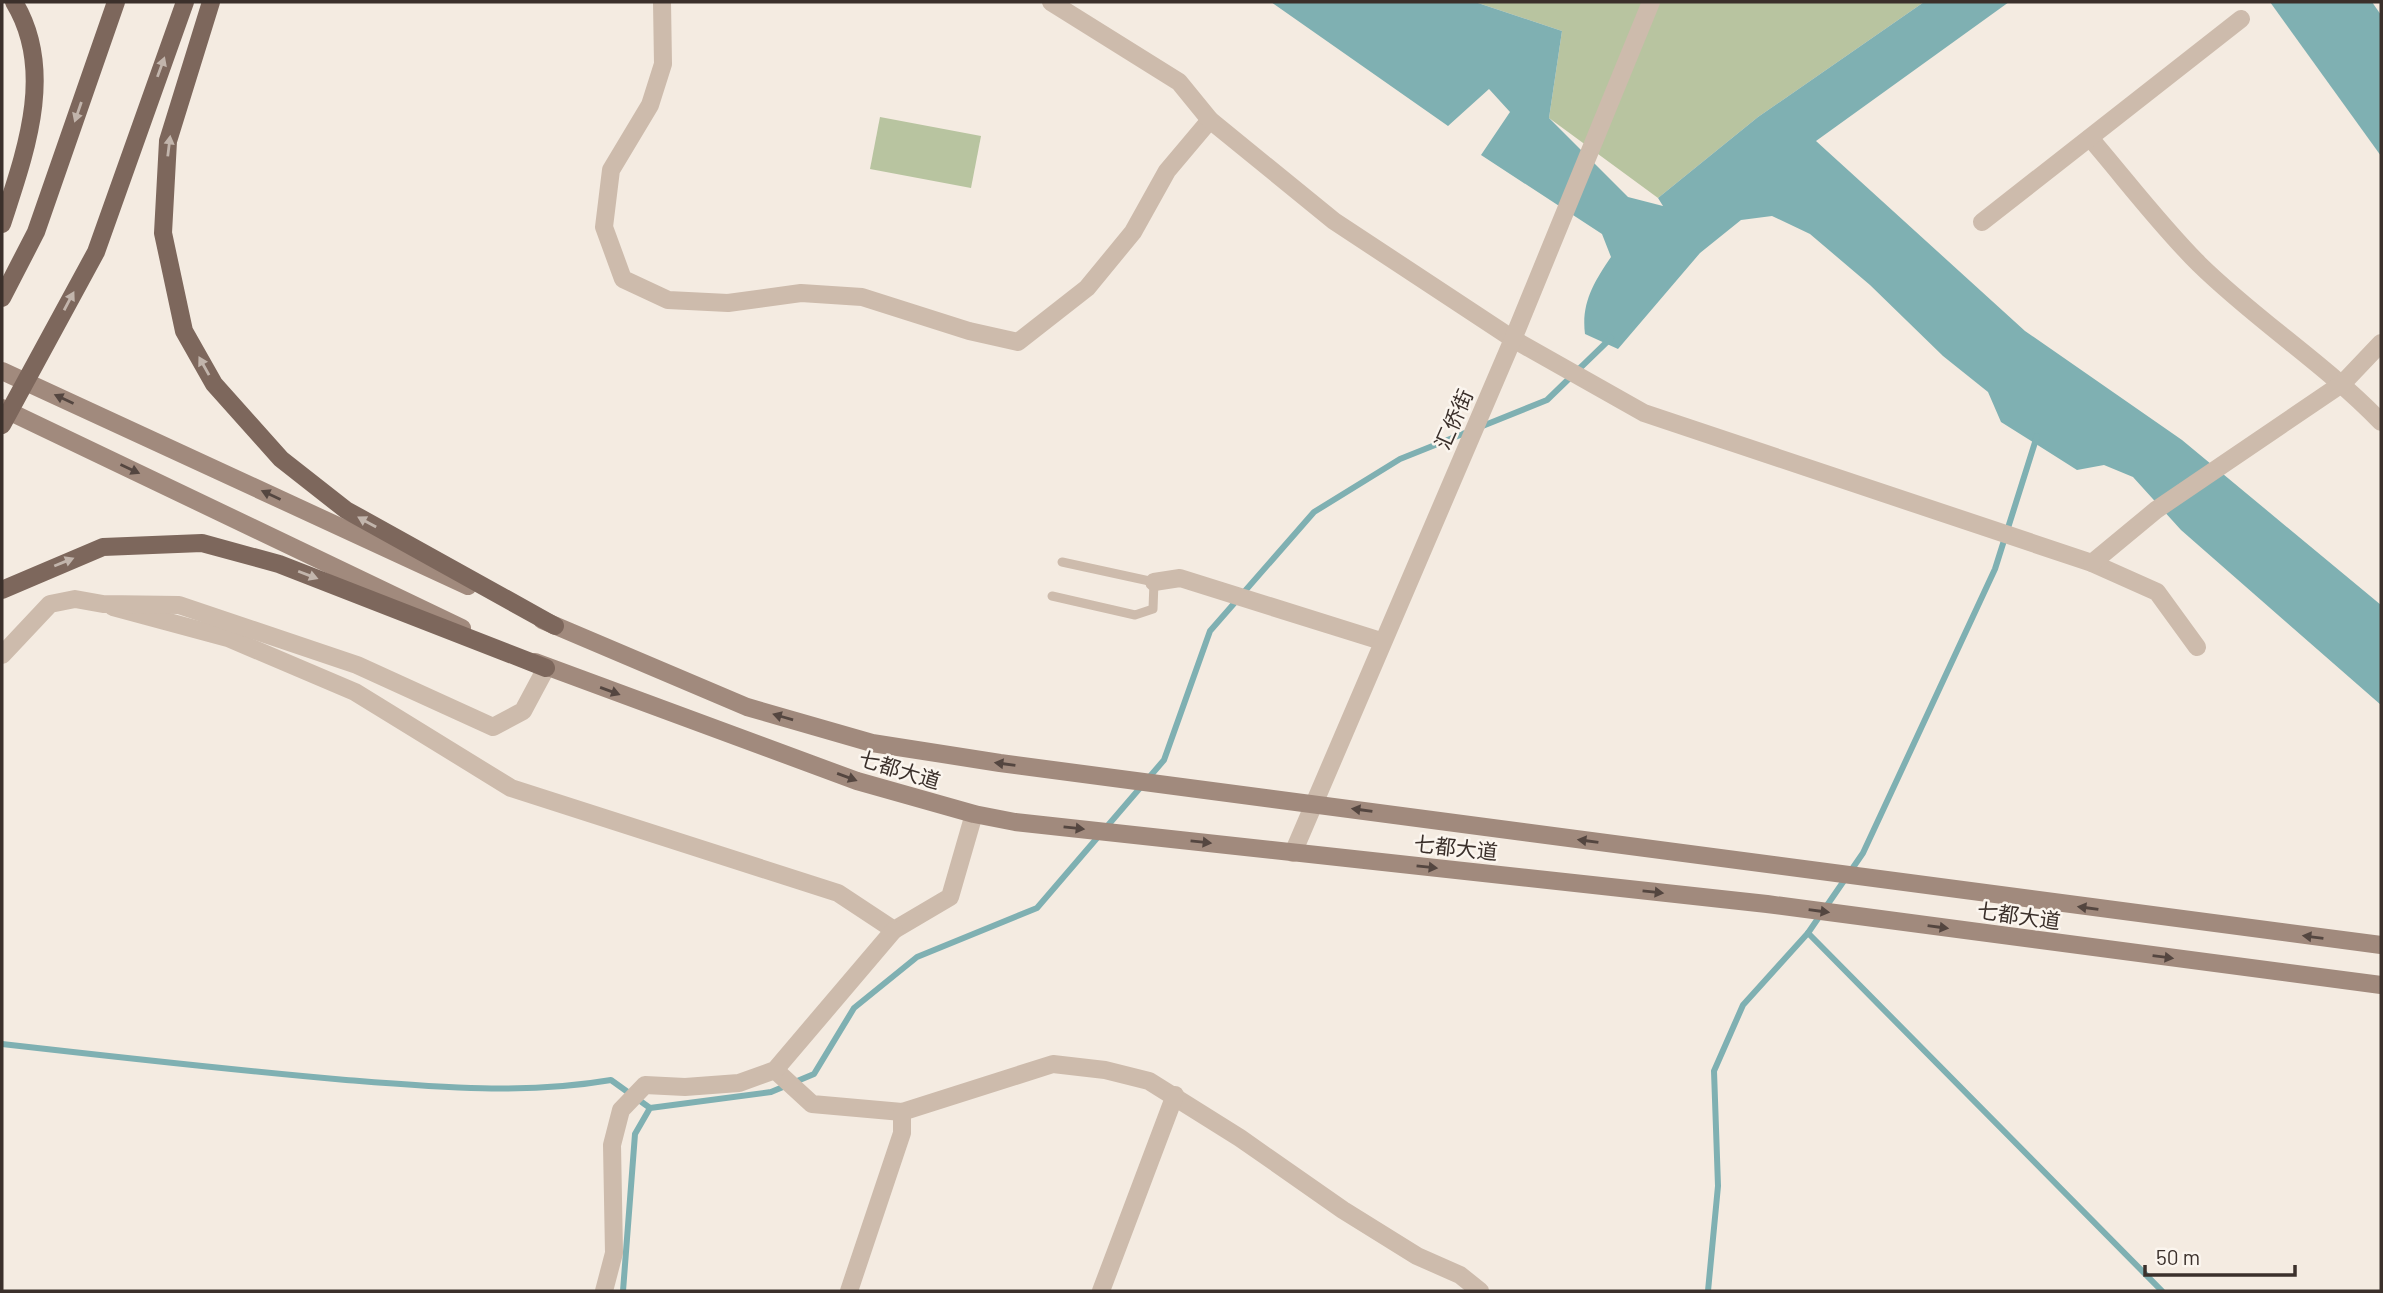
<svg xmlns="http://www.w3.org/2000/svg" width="2383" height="1293" viewBox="0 0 2383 1293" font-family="Barlow,'Noto Sans SC',sans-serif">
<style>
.green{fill:#b8c4a0}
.water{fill:#7fb0b2}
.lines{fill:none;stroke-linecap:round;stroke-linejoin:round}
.stream{stroke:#7fb0b2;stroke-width:6}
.service{stroke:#cdbbac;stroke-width:9}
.minor{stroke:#cdbbac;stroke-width:18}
.tertiary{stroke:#cdbbac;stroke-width:18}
.secondary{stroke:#a18a7d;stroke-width:18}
.primary{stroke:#7d675c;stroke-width:18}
.primary-bridge{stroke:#7d675c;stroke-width:18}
.oneway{fill:#c2b5ac}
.oneway2{fill:#544640}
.labels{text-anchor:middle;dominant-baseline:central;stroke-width:5;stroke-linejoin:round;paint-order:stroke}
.street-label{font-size:21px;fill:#3b302b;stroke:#fbf5ee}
</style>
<rect width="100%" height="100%" fill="#f4ebe1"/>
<g class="green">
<polygon points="1475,2 1924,2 1758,117 1658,198 1549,118 1562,31"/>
<polygon points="880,117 981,136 971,188 870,169"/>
</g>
<g class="water">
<path d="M1271,2H1475L1562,31L1549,118L1628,197L1663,206L1658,198L1758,117L1924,2H2009L1816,141L2025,331L2182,440L2381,605V705L2181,530L2133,477L2104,465L2077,470L2001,422L1988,392L1943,356L1870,285L1810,234L1772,216L1741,220L1700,253L1618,349L1585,334C1581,303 1594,282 1611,257L1602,234L1481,155L1510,112L1489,89L1448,126Z"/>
<polygon points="2270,2 2372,2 2381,15 2381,156"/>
</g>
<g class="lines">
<g class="stream">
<polyline points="1480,427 1547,400 1611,338"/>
<polyline points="1808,933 2162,1291"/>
<path d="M2,1044C116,1057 231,1070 346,1080C433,1087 524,1095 611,1080L650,1108"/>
<polyline points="623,1291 635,1134 650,1108 771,1092 814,1074 854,1008 917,957 1037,908 1164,760 1210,631 1314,512 1400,459 1470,431"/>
<polyline points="1708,1291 1718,1186 1714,1071 1743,1005 1808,933 1863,853 1995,569 2037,436"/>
</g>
<polyline class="service" points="1052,596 1135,615 1153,609 1154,582 1062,562"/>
<g class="minor">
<polyline points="662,2 663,64 650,105 611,170 604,227 623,279 668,300 728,303 801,293 862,297 969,331 1018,342 1087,288 1133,232 1167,171 1210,120"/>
<polyline points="1051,2 1179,82 1210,120 1334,221 1513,339 1644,413 2092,563 2157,592 2197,647"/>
<path d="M2090,138C2126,180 2160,225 2199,264C2257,321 2324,363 2381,422"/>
<polyline points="1982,222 2241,19"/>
<polyline points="2092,563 2156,510 2343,383 2381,343"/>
<polyline points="1154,582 1180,578 1381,641"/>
<polyline points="113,607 228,638 355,692 511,788 838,893 894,930 950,897 974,814"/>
<polyline points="775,1070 812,1104 902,1112 1053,1064 1105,1070 1149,1081 1240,1138 1343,1210 1417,1256 1460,1275 1480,1291"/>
<polyline points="604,1291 614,1253 612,1145 621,1110 645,1085 685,1087 739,1083 775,1070 894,930"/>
<polyline points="849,1291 902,1133 902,1112"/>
<polyline points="1101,1291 1175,1095"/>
</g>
<g class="tertiary">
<polyline points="2,655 50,604 75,599 103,604 179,605 357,665 493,727 523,711 546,668"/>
<polyline points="1293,853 1513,339 1651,2"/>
</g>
<g class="secondary">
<polyline points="2,371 468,586"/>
<polyline points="2,408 462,628"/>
<polyline points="542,620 747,707 872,743 1000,763 2381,945"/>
<polyline points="535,662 857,781 974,814 1015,822 1767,904 2381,985"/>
</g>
<g class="primary">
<polyline points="211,2 168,141 163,233 184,331 214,384 281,459 346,510 555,626"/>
<path d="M2,224C25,153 56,71 14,2"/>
<polyline points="2,298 36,232 116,2"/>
<polyline points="2,590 103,547 202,543 279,564 546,668"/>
</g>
<polyline class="primary-bridge" points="2,425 96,252 185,2"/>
</g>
<defs><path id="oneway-solid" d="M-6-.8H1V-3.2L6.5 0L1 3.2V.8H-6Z" transform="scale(1.75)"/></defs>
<g class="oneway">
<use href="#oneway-solid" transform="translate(161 67) rotate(-70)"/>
<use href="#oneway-solid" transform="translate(78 112) rotate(109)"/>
<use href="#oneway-solid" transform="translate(169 146) rotate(-83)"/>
<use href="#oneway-solid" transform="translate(69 301) rotate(-62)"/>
<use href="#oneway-solid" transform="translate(204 366) rotate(-119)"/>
<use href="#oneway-solid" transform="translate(367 522) rotate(-151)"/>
<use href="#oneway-solid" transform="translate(64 562) rotate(-22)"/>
<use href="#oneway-solid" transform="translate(308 575) rotate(21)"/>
</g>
<g class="oneway2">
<use href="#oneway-solid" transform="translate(64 399) rotate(-155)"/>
<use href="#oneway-solid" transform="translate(130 469) rotate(25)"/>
<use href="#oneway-solid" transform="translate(271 495) rotate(-155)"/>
<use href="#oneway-solid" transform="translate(610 691) rotate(20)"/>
<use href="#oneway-solid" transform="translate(783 717) rotate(-164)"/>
<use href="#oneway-solid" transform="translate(1005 764) rotate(-172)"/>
<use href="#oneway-solid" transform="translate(847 777) rotate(20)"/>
<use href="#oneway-solid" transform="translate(1362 810) rotate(-172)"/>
<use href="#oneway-solid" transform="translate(1074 828) rotate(6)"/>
<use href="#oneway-solid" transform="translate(1588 841) rotate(-172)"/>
<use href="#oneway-solid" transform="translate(1201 842) rotate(6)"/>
<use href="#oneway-solid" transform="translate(1427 867) rotate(6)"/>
<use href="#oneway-solid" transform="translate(1653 892) rotate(6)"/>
<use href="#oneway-solid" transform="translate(2088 908) rotate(-172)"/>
<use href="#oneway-solid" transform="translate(1819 911) rotate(8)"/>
<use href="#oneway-solid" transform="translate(1938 927) rotate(8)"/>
<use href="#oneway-solid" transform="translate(2313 937) rotate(-173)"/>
<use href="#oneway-solid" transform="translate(2163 957) rotate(7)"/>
</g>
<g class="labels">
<g class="street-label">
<text transform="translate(1453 419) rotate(-66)">汇侨街</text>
<text transform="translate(900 769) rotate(17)">七都大道</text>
<text transform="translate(1456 847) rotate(6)">七都大道</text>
<text transform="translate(2019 915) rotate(8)">七都大道</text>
</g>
</g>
<rect width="2383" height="1293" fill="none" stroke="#3b302b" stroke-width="7"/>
<path d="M2145 1265v10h150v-10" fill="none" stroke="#3b302b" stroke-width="3.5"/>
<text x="2156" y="1265" font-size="21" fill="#3b302b" stroke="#fbf5ee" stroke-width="5" paint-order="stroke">50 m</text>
</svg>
